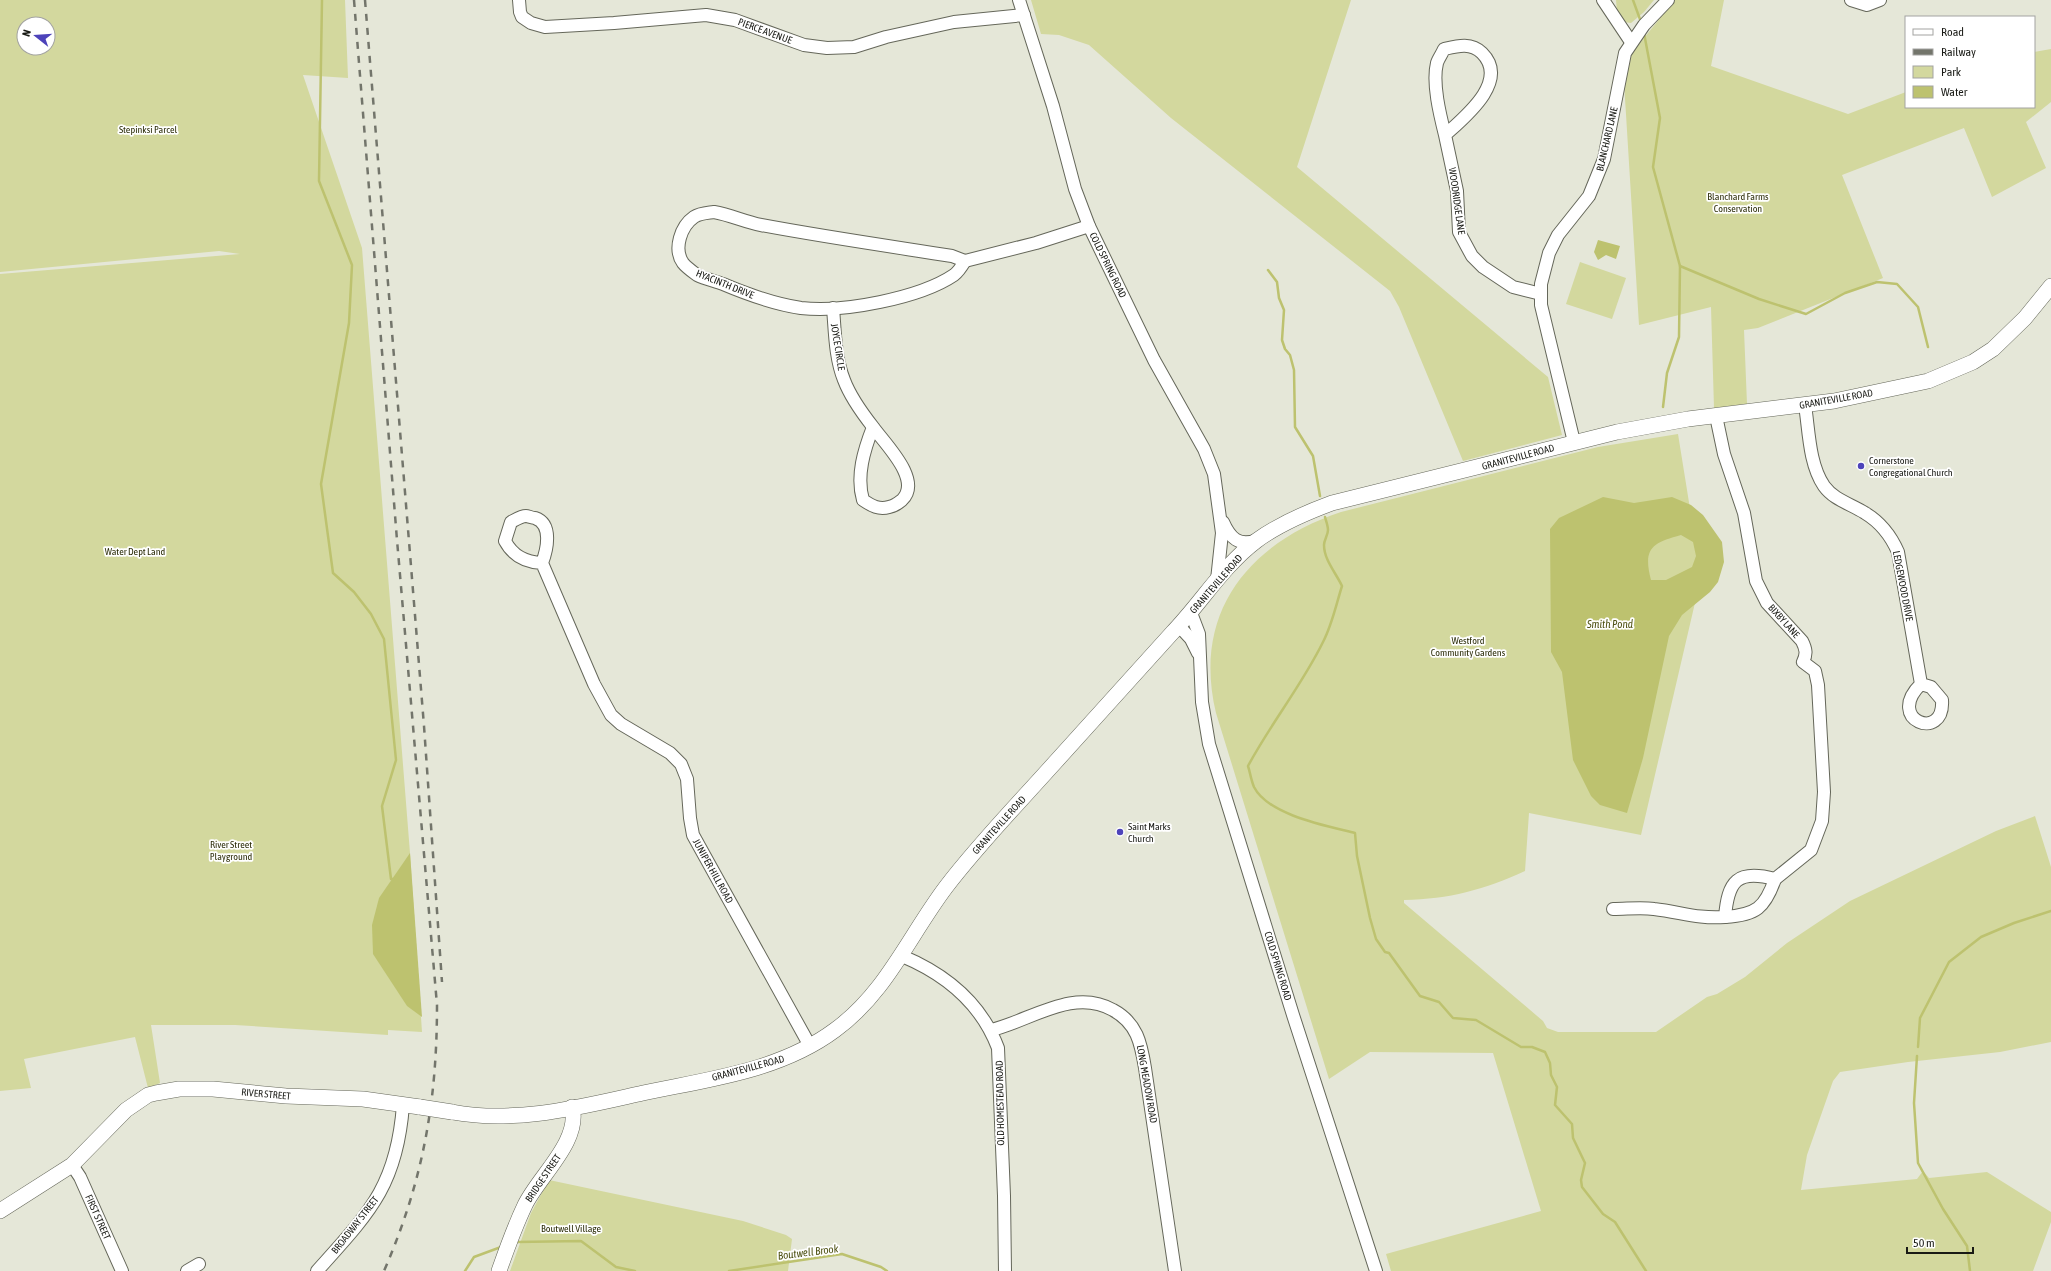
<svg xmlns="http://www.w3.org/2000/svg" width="2051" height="1271" viewBox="0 0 2051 1271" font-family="'Asap Condensed',sans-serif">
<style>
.green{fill:#d3d89e;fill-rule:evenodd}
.water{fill:#bdc26f;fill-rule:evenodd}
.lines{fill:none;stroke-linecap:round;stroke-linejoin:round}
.stream{stroke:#bdc26f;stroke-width:2.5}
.minor-casing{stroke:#65675a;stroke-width:14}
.major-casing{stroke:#65675a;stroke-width:16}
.minor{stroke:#fff;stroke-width:12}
.major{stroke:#fff;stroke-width:15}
.rail{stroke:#73756b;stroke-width:2.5;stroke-dasharray:7 7;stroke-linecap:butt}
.major-bridge-casing{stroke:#65675a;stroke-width:16;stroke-linecap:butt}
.major-bridge{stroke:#fff;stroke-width:15}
.poi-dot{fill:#4d43ba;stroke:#fff;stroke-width:1.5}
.labels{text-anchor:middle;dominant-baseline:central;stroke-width:3.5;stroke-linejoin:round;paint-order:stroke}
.street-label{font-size:10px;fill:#191a15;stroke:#fff}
.park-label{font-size:10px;fill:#2d2e0a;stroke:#fff}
.poi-label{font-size:10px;fill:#191a15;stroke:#fff;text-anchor:start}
.water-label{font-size:11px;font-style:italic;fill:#4f5214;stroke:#fff}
</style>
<rect width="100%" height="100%" fill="#e5e7d8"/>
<g class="green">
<path d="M0,0H345L348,78L303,75L362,248L410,853L422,1032L388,1030V1035L235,1025H151L160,1083L148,1088L135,1037L24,1059L31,1088L0,1091V274L240,254L219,251L0,272ZM24,24H48V48H24Z"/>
<polygon points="1031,0 1351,0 1297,167 1548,377 1562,435 1463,461 1399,307 1390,291 1171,118 1089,45 1059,35 1041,34"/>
<polygon points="1616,0 1654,0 1644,12 1631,23 1624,22 1617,12"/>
<polygon points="1675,0 1724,0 1711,66 1848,114 1906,92 1906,107 2034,107 2034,52 2051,49 2051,102 2026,122 2046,168 1992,197 1964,128 1842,175 1883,278 1758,328 1744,330 1747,404 1714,408 1711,307 1639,325 1624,82 1630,55"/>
<polygon points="1580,262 1626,278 1612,319 1566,304"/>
<path d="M1678,434L1701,577L1641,835L1529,813L1525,871C1483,890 1450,899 1404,900V903L1543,1021L1547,1028L1558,1032H1656L1707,997L1717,994L1745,977L1787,943L1850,901L1996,831L2035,816L2051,867V1042L2000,1052L1908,1062L1840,1072L1833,1081L1807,1155L1801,1190L1917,1179L1923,1171L1929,1178L1987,1172L2051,1212V1222L2033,1271H1391L1386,1254L1541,1211L1493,1053L1370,1052L1329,1079L1216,713C1192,613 1248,543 1341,512L1598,447Z"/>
<polygon points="549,1180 743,1221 786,1235 792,1239 788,1271 510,1271 531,1213"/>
</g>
<g class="water">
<polygon points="1598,240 1620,246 1616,259 1606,255 1598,260 1594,252"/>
<path d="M1603,497L1634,503L1672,497L1691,505L1703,515L1722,542L1724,562L1718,582L1710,592L1682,615L1669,636L1643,758L1627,813L1600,805L1591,796L1573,760L1562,672L1551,652L1550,529L1559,518ZM1681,535L1693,542L1696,556L1692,567L1666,580H1651C1643,549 1651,543 1681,535Z"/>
<polygon points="410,853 422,1017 407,1006 373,954 372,925 379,898"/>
</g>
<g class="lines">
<g class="stream">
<polyline points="322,0 319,181 352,265 349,323 321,484 333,573 354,592 371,614 384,639 396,760 382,806 391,879 393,879"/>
<polyline points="1633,0 1641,22"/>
<polyline points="1644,33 1660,118 1653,167 1680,266 1679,337 1667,373 1663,407"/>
<polyline points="1680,266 1759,299 1806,314 1845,293 1877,282 1897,284 1918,307 1928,347"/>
<polyline points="1268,270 1277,282 1279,298 1284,310 1282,340 1285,349 1290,355 1294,370 1295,427 1313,456 1320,496"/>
<path d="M1325,517C1326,521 1328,526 1328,530C1328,535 1324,540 1324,545C1324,560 1336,573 1342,586C1336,605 1332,625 1323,642C1302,685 1271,723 1248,766C1250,772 1251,780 1254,787C1268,815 1327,826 1355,833L1357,856L1370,918L1376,939L1385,952L1389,953L1420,996L1439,1002L1453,1018L1476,1020L1521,1047H1532L1545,1052L1550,1063L1551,1075L1557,1087L1555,1105L1572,1124L1573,1138L1585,1163L1581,1180L1582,1187L1603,1214L1615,1222L1646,1271"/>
<polyline points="1918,1047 1920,1018 1949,962 1981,937 2014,923 2051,911"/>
<polyline points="1917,1056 1914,1103 1918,1163 1943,1209 1967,1246 1970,1271"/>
<polyline points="517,1242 581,1241 616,1267 635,1271"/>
<polyline points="465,1271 474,1257 501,1247"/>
<polyline points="729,1271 842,1254 881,1267 887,1271"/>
</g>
<defs>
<g id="minor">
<polyline points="519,0 520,12 522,17 531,23 545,27 614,23 706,15 735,20 804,45 827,48 854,47 886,37 954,22 1024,15"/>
<polyline points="1019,0 1053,106 1075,189 1089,226 1154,360 1204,449 1214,474 1222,533 1217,580"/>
<polyline points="1603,0 1631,42"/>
<polyline points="1851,0 1867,5 1880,0"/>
<path d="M1445,135C1440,115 1432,83 1437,63C1438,59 1442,54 1444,49C1457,46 1471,42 1482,53C1510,81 1465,117 1445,135L1457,191L1459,232L1472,256L1483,267L1513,287L1541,294"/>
<path d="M714,212C731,215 745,222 761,225C825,237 888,246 952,256L965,261C962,266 958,272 954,275C920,298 842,313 801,308C774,304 749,295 723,284C715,281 705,279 697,275C693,272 686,267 683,263C673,249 681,226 694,217C700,213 707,213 714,212Z"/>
<polyline points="965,261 1036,243 1089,226"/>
<path d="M833,308C835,331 835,358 844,380C850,396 862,413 873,427C884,443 923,480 902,500C897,504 895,506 889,507C879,510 872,506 863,500C856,476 864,450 873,427"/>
<path d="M1805,405C1809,431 1809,464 1824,486C1834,500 1851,504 1865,513C1880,522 1891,536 1898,552L1921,684C1884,720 1945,743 1942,700L1931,687L1921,684"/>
<polyline points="1574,442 1541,305 1541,284 1549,253 1558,235 1589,196 1604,159 1625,53 1644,25 1668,0"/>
<path d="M1223,522C1230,538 1239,547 1257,540"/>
<path d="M542,563C547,550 553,524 535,518C532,518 528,516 526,516C521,516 515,520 511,522L505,541C513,556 525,562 542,563L594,684L611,715L621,724L670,753L681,764L687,779L690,818L693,835L810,1046"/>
<polyline points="1191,613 1199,634 1202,702 1209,744 1293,1015 1376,1271"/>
<polyline points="1179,626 1191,639 1198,653"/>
<path d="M1613,909C1627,909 1641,907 1654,909C1681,912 1697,919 1725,917C1728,881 1737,869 1775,879L1811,850L1822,821L1824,792L1818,685L1815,671L1803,662C1807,654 1806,649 1802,641L1767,603L1756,581L1744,513L1724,454L1716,416"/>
<path d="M1725,917C1756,915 1765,908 1775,879"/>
<path d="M902,956C945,974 981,1003 998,1048L1004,1196L1005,1271"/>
<path d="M991,1030C1030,1021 1073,987 1113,1010C1137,1023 1141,1043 1145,1068L1175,1271"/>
<polyline points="72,1165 80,1177 122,1271"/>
<polyline points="187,1271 199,1264"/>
<path d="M317,1271C369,1213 397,1186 403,1105"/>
</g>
<g id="major">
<path d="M452,1112C516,1124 580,1107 643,1093C709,1079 780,1071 835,1030C886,993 909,936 946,887C978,845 1015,807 1050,768C1091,723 1131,678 1172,633C1201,603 1223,566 1256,541C1279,524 1305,513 1332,503L1617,432L1688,419L1834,401L1928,381L1973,362L1993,349L2025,318L2051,286"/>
<polyline points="0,1211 72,1165 126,1110 148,1095 156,1093 179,1089 213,1089 286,1096 363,1099 420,1107"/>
<path d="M499,1271C507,1248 515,1226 525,1205C539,1176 581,1141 572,1107"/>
</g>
</defs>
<use href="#minor" class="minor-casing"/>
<use href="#major" class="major-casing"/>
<use href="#minor" class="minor"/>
<use href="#major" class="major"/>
<g class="rail">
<path d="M354,0L397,540L437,1005C437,1102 423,1181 384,1271"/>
<polyline points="365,0 424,726 442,982"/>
</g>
<defs>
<polyline id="major-bridge" points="420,1107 452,1112"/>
</defs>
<use href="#major-bridge" class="major-bridge-casing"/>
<use href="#major-bridge" class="major-bridge"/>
</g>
<g class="poi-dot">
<circle cx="1861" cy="466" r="4"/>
<circle cx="1120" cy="832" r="4"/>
</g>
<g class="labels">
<g class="street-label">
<text transform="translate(765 31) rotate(20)">PIERCE AVENUE</text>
<text transform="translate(1607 139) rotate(-77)">BLANCHARD LANE</text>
<text transform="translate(1457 201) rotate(82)">WOODRIDGE LANE</text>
<text transform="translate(1108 265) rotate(64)">COLD SPRING ROAD</text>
<text transform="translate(725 284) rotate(22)">HYACINTH DRIVE</text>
<text transform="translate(838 347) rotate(81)">JOYCE CIRCLE</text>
<text transform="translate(1836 399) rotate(-10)">GRANITEVILLE ROAD</text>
<text transform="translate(1518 457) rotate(-15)">GRANITEVILLE ROAD</text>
<text transform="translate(1216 584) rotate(-49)">GRANITEVILLE ROAD</text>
<text transform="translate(1903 586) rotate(79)">LEDGEWOOD DRIVE</text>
<text transform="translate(1784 621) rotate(48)">BIXBY LANE</text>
<text transform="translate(999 825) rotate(-48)">GRANITEVILLE ROAD</text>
<text transform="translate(713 871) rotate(61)">JUNIPER HILL ROAD</text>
<text transform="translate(1278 966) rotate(73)">COLD SPRING ROAD</text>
<text transform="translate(748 1068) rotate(-15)">GRANITEVILLE ROAD</text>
<text transform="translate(1147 1084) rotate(80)">LONG MEADOW ROAD</text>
<text transform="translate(266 1094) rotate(5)">RIVER STREET</text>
<text transform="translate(1000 1103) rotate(-91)">OLD HOMESTEAD ROAD</text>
<text transform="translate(543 1178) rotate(-56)">BRIDGE STREET</text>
<text transform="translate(98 1217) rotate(66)">FIRST STREET</text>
<text transform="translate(355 1225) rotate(-52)">BROADWAY STREET</text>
</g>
<g class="park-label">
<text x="148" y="129">Stepinksi Parcel</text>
<text x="1738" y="196">Blanchard Farms<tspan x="1738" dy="12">Conservation</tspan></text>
<text x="135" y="551">Water Dept Land</text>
<text x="1468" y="640">Westford<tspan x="1468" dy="12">Community Gardens</tspan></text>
<text x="231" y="844">River Street<tspan x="231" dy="12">Playground</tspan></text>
<text x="571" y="1228">Boutwell Village</text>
</g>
<g class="poi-label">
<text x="1869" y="460">Cornerstone<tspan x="1869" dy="12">Congregational Church</tspan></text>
<text x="1128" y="826">Saint Marks<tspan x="1128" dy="12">Church</tspan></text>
</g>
<g class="water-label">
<text x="1610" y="624">Smith Pond</text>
<text transform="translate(808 1252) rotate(-7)">Boutwell Brook</text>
</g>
</g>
<rect x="1905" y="16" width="130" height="92" fill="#ffffff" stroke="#a3a3a1"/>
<rect x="1913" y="29" width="20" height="6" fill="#ffffff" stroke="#a3a3a1"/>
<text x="1941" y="36" font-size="12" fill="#191a15">Road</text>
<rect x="1913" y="49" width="20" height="6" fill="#73756b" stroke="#a3a3a1"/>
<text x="1941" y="56" font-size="12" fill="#191a15">Railway</text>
<rect x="1913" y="66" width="20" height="12" fill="#d3d89e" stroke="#a3a3a1"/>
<text x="1941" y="76" font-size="12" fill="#191a15">Park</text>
<rect x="1913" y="86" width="20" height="12" fill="#bdc26f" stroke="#a3a3a1"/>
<text x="1941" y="96" font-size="12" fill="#191a15">Water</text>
<g transform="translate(36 36) rotate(287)"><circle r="19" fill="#ffffff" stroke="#a3a3a1"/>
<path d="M0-3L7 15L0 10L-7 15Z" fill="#4d43ba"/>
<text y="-6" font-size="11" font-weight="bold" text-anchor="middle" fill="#191a15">N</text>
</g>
<path d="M1907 1247v6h66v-6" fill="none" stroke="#191a15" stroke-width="2"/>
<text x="1913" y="1247" font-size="12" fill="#191a15" stroke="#ffffff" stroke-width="3" paint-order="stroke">50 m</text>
</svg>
